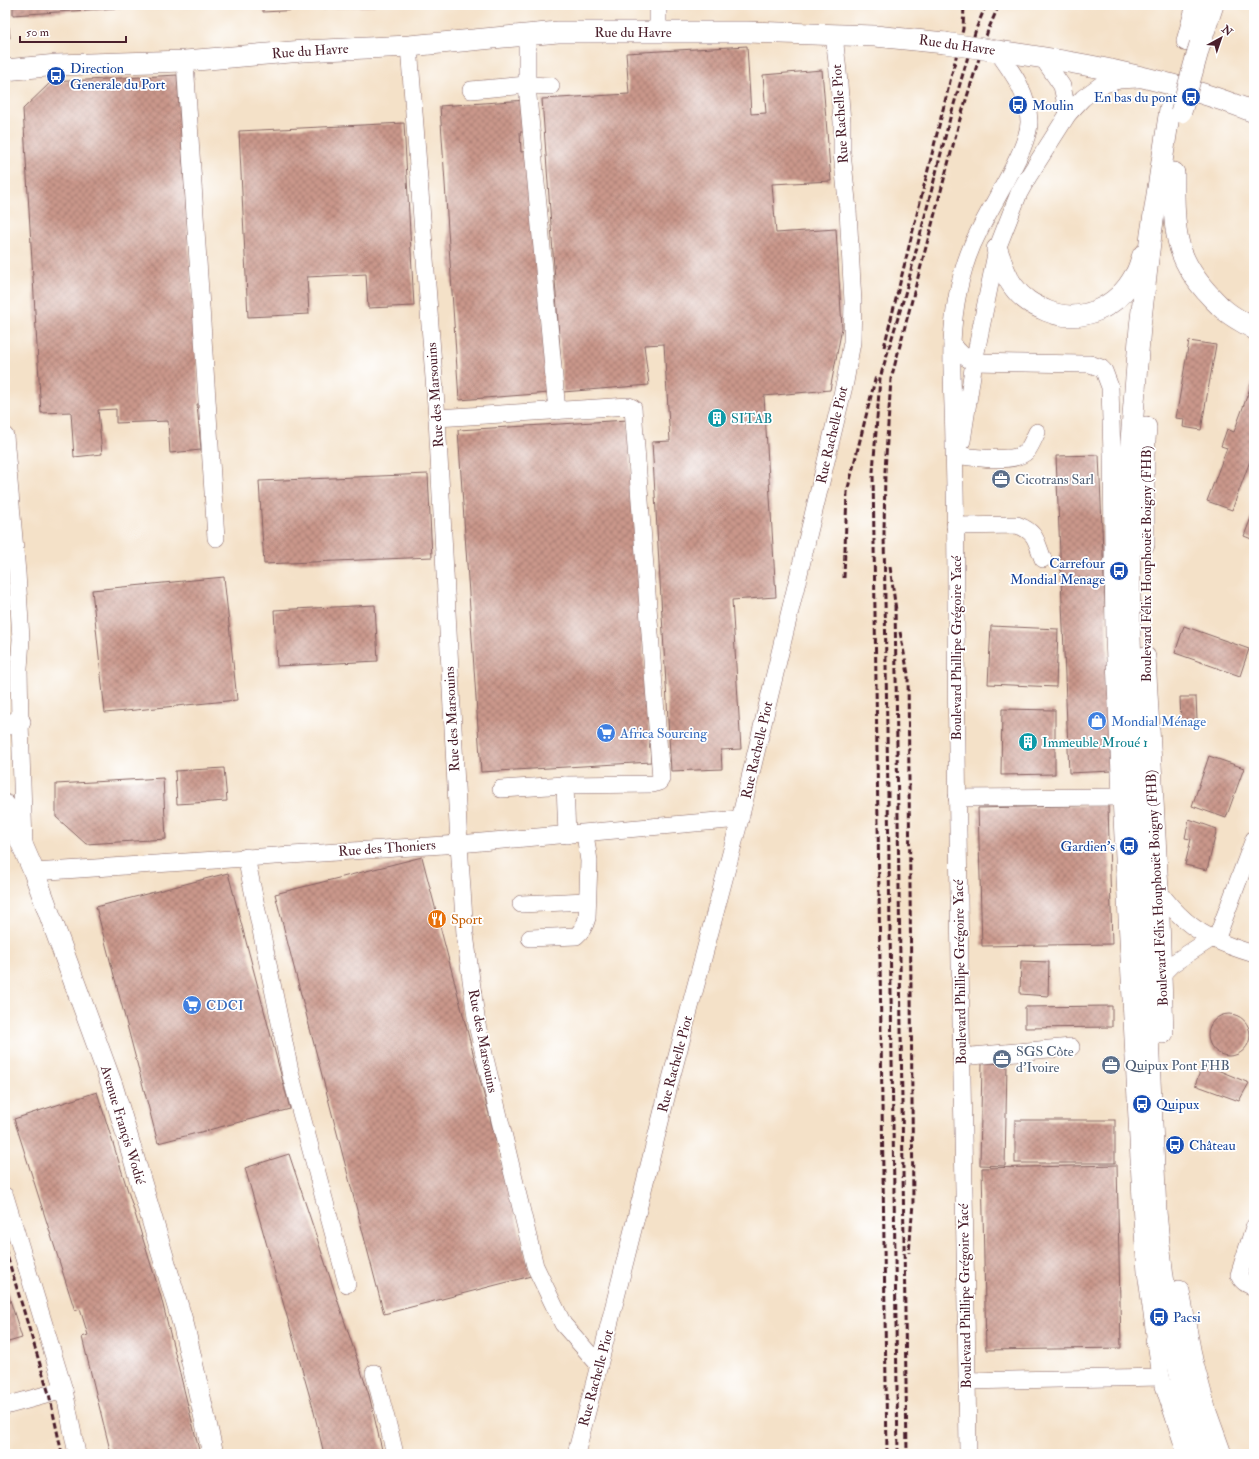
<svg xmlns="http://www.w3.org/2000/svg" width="1259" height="1459" viewBox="0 0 1259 1459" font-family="'IM FELL Double Pica',serif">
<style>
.building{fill:url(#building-cross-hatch)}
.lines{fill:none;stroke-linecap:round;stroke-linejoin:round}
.minor-casing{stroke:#866362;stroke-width:18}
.major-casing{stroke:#866362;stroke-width:22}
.minor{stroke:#fff;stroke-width:17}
.major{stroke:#fff;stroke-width:21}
.rail{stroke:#4a1f2b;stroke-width:3;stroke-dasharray:6 3;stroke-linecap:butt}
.major-bridge-casing{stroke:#866362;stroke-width:22;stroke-linecap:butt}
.major-bridge{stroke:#fff;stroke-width:21}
.labels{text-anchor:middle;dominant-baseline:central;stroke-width:3.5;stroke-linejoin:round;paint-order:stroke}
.street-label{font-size:14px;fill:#4a1f2b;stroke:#fff}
.transit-label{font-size:14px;fill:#164399;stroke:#fff;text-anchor:start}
.culture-label{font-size:14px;fill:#0d838f;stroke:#fff;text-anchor:start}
.service-label{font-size:14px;fill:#4e5e75;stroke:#fff;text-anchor:start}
.shop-label{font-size:14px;fill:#366cbe;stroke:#fff;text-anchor:start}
.food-label{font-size:14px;fill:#c56008;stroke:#fff;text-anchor:start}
</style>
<defs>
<pattern id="building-cross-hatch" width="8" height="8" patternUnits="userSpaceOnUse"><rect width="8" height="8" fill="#ca978b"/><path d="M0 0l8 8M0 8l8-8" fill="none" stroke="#a67b72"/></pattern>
</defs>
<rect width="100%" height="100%" fill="#fff"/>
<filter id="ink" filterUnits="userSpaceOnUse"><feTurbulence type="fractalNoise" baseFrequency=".025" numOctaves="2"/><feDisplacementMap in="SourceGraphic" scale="8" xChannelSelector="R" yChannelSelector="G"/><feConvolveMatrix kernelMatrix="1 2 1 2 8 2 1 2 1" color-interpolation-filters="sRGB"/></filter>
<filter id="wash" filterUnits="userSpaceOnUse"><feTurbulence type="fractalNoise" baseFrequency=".012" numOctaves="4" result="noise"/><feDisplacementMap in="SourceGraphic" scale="16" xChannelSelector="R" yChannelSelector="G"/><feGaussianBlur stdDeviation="0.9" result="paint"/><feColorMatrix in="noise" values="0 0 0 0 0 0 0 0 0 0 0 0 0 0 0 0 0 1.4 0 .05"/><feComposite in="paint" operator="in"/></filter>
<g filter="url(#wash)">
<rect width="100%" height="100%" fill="#f4e1c8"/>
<g id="blocks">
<g class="building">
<polygon points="13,5 146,5 146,6 13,15"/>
<polygon points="263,5 374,5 374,6 263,12"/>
<polygon points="5,27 9,27 10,38 5,38"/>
<polygon points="747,46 751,114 766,113 763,75 822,70 831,181 772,184 776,233 836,229 842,328 830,390 764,396 776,597 732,600 741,749 721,750 722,769 671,771 652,442 670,441 664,344 644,345 649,385 563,392 542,99 629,94 626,53"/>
<polygon points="177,75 200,404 197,404 201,450 170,453 168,421 116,423 116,409 98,410 102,454 74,457 71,412 41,413 23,109 51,82"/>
<polygon points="527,100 529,132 520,132 521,152 531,151 549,393 459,400 440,106"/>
<polygon points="404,123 414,306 368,308 366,274 307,277 309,314 248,317 239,131"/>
<polygon points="1189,341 1216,345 1201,430 1183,427 1184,419 1176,418"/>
<polygon points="1254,377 1254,450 1232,510 1207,501 1227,448 1221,446 1227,429 1234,432"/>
<polygon points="628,420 651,762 481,772 458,430"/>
<polygon points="1099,455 1112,771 1069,773 1056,456"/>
<polygon points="428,474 432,557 264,564 259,481"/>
<polygon points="1252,515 1254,516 1254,540 1244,536"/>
<polygon points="224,577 237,700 105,713 92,590"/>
<polygon points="375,605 378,661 277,666 274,610"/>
<polygon points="991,626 1058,629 1056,687 988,684"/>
<polygon points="1184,626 1249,649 1240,676 1175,653"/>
<polygon points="1180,697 1196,697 1197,720 1181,721"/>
<polygon points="1002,709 1055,710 1055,774 1001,775"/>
<polygon points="1209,756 1244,768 1226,818 1192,806"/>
<polygon points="224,768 227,801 177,804 175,771"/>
<polygon points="163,778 166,839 86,844 56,817 56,784"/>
<polygon points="1108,805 1112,944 982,946 978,808"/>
<polygon points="1189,819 1217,829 1207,870 1185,865 1191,839 1185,838"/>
<polygon points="422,857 531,1276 384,1314 275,894"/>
<polygon points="228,873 290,1109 158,1143 96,907"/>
<polygon points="1021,961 1049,962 1048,996 1020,994"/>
<polygon points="1112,1006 1112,1027 1025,1028 1025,1007"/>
<circle cx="1229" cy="1035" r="21"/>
<polygon points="982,1063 1007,1064 1005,1166 980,1165"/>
<polygon points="1203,1064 1249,1083 1239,1101 1195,1085"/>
<polygon points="97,1092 161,1297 200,1454 111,1454 82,1337 88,1335 80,1309 75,1311 14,1119"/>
<rect x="1015" y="1120" width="100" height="43"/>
<polygon points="289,1154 369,1395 383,1454 324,1454 313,1408 245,1168"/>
<polygon points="1117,1165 1121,1348 986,1350 982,1168"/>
<polygon points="1254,1255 1254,1279 1246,1276"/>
<polygon points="5,1284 22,1338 5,1343"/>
</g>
</g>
</g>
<g filter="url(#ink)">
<use href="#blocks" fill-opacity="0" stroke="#866362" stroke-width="1"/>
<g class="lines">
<defs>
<g id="minor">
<polyline points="658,31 658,5"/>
<polyline points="527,35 527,85 557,411"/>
<polyline points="409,46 437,418 459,844 465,934 477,1025 535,1266 563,1324 599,1365"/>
<polyline points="1042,57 1062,86 1068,114"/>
<polyline points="185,61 216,538"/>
<polyline points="471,90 527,85 551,86"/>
<path d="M952,343C958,352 964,358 974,362L1083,364H1090L1101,368L1104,371L1110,387L1112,455L1114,638L1121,797L1142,1220L1146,1272L1161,1377L1186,1454"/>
<polyline points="437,418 629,406 633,408 661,779 659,782 653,784 565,785 501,789"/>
<polyline points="5,436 17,573 21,639 19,669 20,722 24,844"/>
<polyline points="962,441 974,362 997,249 1019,193 1028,177 1068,114 1083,98 1101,85 1119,80 1138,79"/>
<path d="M960,456C976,457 1016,464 1027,451C1031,446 1034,438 1037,432"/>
<path d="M955,526L1017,525C1037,532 1036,542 1043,559"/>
<polyline points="565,785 567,835"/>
<polyline points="957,798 1121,797"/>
<polyline points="246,857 291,1076 347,1284"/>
<polyline points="34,872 459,844 740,819"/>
<path d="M1158,890C1173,911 1192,930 1216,940C1228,946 1241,950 1254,954"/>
<polyline points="521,904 587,901"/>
<path d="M530,938L576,936C582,931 585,926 587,918L589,861L585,834"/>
<polyline points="1216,940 1254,839"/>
<polyline points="1161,975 1172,964 1212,938"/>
<polyline points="961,1057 1071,1047"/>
<polyline points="5,1196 64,1390 77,1454"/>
<path d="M1254,1227L1239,1275C1242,1282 1246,1284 1254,1287"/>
<polyline points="374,1373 390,1433 395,1454"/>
<polyline points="967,1381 1161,1377"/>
<polyline points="5,1406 64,1390"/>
<polyline points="576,1454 599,1365 668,1090 740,819 845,382 852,342 853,302 848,210 842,153 842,122 838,72 834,35"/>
<path d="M968,1454C965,1177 957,899 956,622C956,564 956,507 954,449C954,414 951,377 952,342C954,303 961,265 979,231C991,205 1030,147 1029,121C1028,93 1013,73 997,51"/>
</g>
<g id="major">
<polyline points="1187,41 1197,5"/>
<polyline points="1200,44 1213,5"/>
<path d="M997,51C1084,63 1172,79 1254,112"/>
<polyline points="5,70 57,65 185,61 303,51 409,46 558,32 747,32 875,36 945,43"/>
<path d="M1170,109L1151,234L1140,327L1130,453L1129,489L1130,638L1156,1212C1161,1270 1169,1327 1182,1384C1188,1408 1196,1431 1204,1454"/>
<path d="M1174,173C1174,195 1173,218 1178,240C1183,265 1202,289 1221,307C1230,316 1243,322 1254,329"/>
<path d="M997,249C1001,262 1005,275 1013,286C1022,299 1033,305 1047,311C1081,325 1118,307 1135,275C1139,269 1140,262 1143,255"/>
<polyline points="1144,545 1144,453 1146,427"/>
<polyline points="1113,565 1126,536"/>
<polyline points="1145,657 1158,890 1163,1033"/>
<polyline points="5,725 20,722"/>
<polyline points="5,805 34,872 112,1085 184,1327 213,1454"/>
<polyline points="1179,1291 1192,1360 1206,1412 1221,1454"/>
<polyline points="1156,1341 1168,1312"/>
</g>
</defs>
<use href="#minor" class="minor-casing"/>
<use href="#major" class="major-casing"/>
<use href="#minor" class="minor"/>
<use href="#major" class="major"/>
<g class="rail">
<polyline points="884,347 963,29 964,5"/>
<polyline points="890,567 896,610"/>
<polyline points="844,578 847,492 876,376"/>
<polyline points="895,605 907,1454"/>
<polyline points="900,632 908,674 913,1203 909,1253"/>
<polyline points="5,1249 49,1394 62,1454"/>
<polyline points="887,1454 873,472 880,378 905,294 950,118 976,29 986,5"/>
<polyline points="898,1454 884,533 885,471 891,379 960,119 988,30 999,5"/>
</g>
<defs>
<g id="major-bridge">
<polyline points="945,43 997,51"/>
<polyline points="1181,112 1200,44"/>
</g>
</defs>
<use href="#major-bridge" class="major-bridge-casing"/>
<use href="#major-bridge" class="major-bridge"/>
</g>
</g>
<defs>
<symbol id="bus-disc" viewBox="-11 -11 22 22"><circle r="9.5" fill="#1a4fb4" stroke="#fff"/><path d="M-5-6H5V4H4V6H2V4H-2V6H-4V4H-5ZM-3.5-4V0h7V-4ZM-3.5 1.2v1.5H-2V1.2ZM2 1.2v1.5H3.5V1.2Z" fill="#fff"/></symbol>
<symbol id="building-disc" viewBox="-11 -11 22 22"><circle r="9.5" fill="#0f9aa8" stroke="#fff"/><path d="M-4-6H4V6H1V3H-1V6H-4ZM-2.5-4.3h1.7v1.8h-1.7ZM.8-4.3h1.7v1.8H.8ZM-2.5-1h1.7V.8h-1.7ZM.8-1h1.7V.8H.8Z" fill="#fff"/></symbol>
<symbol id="office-disc" viewBox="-11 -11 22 22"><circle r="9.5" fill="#5c6f8a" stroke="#fff"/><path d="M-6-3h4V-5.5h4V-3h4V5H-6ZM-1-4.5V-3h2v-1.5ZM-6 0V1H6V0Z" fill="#fff"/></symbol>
<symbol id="shop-disc" viewBox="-11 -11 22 22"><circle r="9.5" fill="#3f7fe0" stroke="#fff"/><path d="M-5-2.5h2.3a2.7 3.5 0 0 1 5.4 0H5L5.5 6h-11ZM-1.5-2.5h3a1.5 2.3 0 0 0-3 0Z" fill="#fff"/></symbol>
<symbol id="supermarket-disc" viewBox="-11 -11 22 22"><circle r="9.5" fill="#3f7fe0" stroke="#fff"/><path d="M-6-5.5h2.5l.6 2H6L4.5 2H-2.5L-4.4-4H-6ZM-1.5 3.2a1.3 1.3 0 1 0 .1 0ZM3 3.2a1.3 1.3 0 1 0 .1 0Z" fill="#fff"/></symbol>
<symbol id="restaurant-disc" viewBox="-11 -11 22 22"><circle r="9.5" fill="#e8710a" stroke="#fff"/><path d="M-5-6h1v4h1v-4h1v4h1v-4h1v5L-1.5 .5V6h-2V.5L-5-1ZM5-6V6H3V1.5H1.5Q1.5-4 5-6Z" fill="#fff"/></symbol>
</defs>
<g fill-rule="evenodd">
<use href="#bus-disc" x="45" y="65" width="22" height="22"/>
<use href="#bus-disc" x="1180" y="86" width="22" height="22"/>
<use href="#bus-disc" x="1007" y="94" width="22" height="22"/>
<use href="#building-disc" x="706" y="407" width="22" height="22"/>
<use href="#office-disc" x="990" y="468" width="22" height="22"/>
<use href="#bus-disc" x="1108" y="560" width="22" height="22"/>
<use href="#shop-disc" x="1086" y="710" width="22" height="22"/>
<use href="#supermarket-disc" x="595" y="722" width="22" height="22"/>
<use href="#building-disc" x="1017" y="731" width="22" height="22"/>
<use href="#bus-disc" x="1118" y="835" width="22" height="22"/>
<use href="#restaurant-disc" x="426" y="908" width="22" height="22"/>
<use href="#supermarket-disc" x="181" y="994" width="22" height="22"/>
<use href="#office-disc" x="991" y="1048" width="22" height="22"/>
<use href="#office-disc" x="1100" y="1054" width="22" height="22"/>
<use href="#bus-disc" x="1131" y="1093" width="22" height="22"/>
<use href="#bus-disc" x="1164" y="1134" width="22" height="22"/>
<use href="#bus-disc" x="1148" y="1306" width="22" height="22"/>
</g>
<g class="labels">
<g class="street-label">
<text x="633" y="32">Rue du Havre</text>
<text transform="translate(957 45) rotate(8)">Rue du Havre</text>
<text transform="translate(310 51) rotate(-4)">Rue du Havre</text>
<text transform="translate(840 114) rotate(-94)">Rue Rachelle Piot</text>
<text transform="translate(435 395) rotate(-94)">Rue des Marsouins</text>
<text transform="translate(832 435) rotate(-77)">Rue Rachelle Piot</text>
<text transform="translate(1146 564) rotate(-90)">Boulevard Félix Houphouët Boigny (FHB)</text>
<text transform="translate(956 648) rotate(-90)">Boulevard Phillipe Grégoire Yacé</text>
<text transform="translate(452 719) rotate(-93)">Rue des Marsouins</text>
<text transform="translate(757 750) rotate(-77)">Rue Rachelle Piot</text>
<text transform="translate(387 848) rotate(-4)">Rue des Thoniers</text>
<text transform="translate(1157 888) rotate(-93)">Boulevard Félix Houphouët Boigny (FHB)</text>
<text transform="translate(960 972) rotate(-91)">Boulevard Phillipe Grégoire Yacé</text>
<text transform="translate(483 1041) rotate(79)">Rue des Marsouins</text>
<text transform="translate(675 1064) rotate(-75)">Rue Rachelle Piot</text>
<text transform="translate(123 1125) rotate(73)">Avenue Françis Wodié</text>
<text transform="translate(965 1296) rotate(-91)">Boulevard Phillipe Grégoire Yacé</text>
<text transform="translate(596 1378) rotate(-75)">Rue Rachelle Piot</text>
</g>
<g class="transit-label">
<text x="70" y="68">Direction<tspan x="70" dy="16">Generale du Port</tspan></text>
<text x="1177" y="97" text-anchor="end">En bas du pont</text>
<text x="1032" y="105">Moulin</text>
<text x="1105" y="563" text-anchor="end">Carrefour<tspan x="1105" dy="16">Mondial Menage</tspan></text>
<text x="1115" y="846" text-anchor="end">Gardien's</text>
<text x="1156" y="1104">Quipux</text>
<text x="1189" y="1145">Château</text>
<text x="1173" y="1317">Pacsi</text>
</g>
<g class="culture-label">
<text x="731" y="418">SITAB</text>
<text x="1042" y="742">Immeuble Mroué 1</text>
</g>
<g class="service-label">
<text x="1015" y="479">Cicotrans Sarl</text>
<text x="1016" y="1051">SGS Côte<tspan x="1016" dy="16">d'Ivoire</tspan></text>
<text x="1125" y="1065">Quipux Pont FHB</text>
</g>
<g class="shop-label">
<text x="1111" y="721">Mondial Ménage</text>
<text x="620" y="733">Africa Sourcing</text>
<text x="206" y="1005">CDCI</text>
</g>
<g class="food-label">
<text x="451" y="919">Sport</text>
</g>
</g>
<rect width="1259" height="1459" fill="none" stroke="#fff" stroke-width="20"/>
<g transform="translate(1221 38) rotate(40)" stroke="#ffffff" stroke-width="3" paint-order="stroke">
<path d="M0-3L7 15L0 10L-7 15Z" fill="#4a1f2b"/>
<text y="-6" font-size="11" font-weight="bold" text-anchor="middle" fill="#4a1f2b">N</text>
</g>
<path d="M20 36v6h106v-6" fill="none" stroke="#4a1f2b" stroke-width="2"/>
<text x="26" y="36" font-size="12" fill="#4a1f2b" stroke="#ffffff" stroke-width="3" paint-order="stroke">50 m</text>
</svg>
